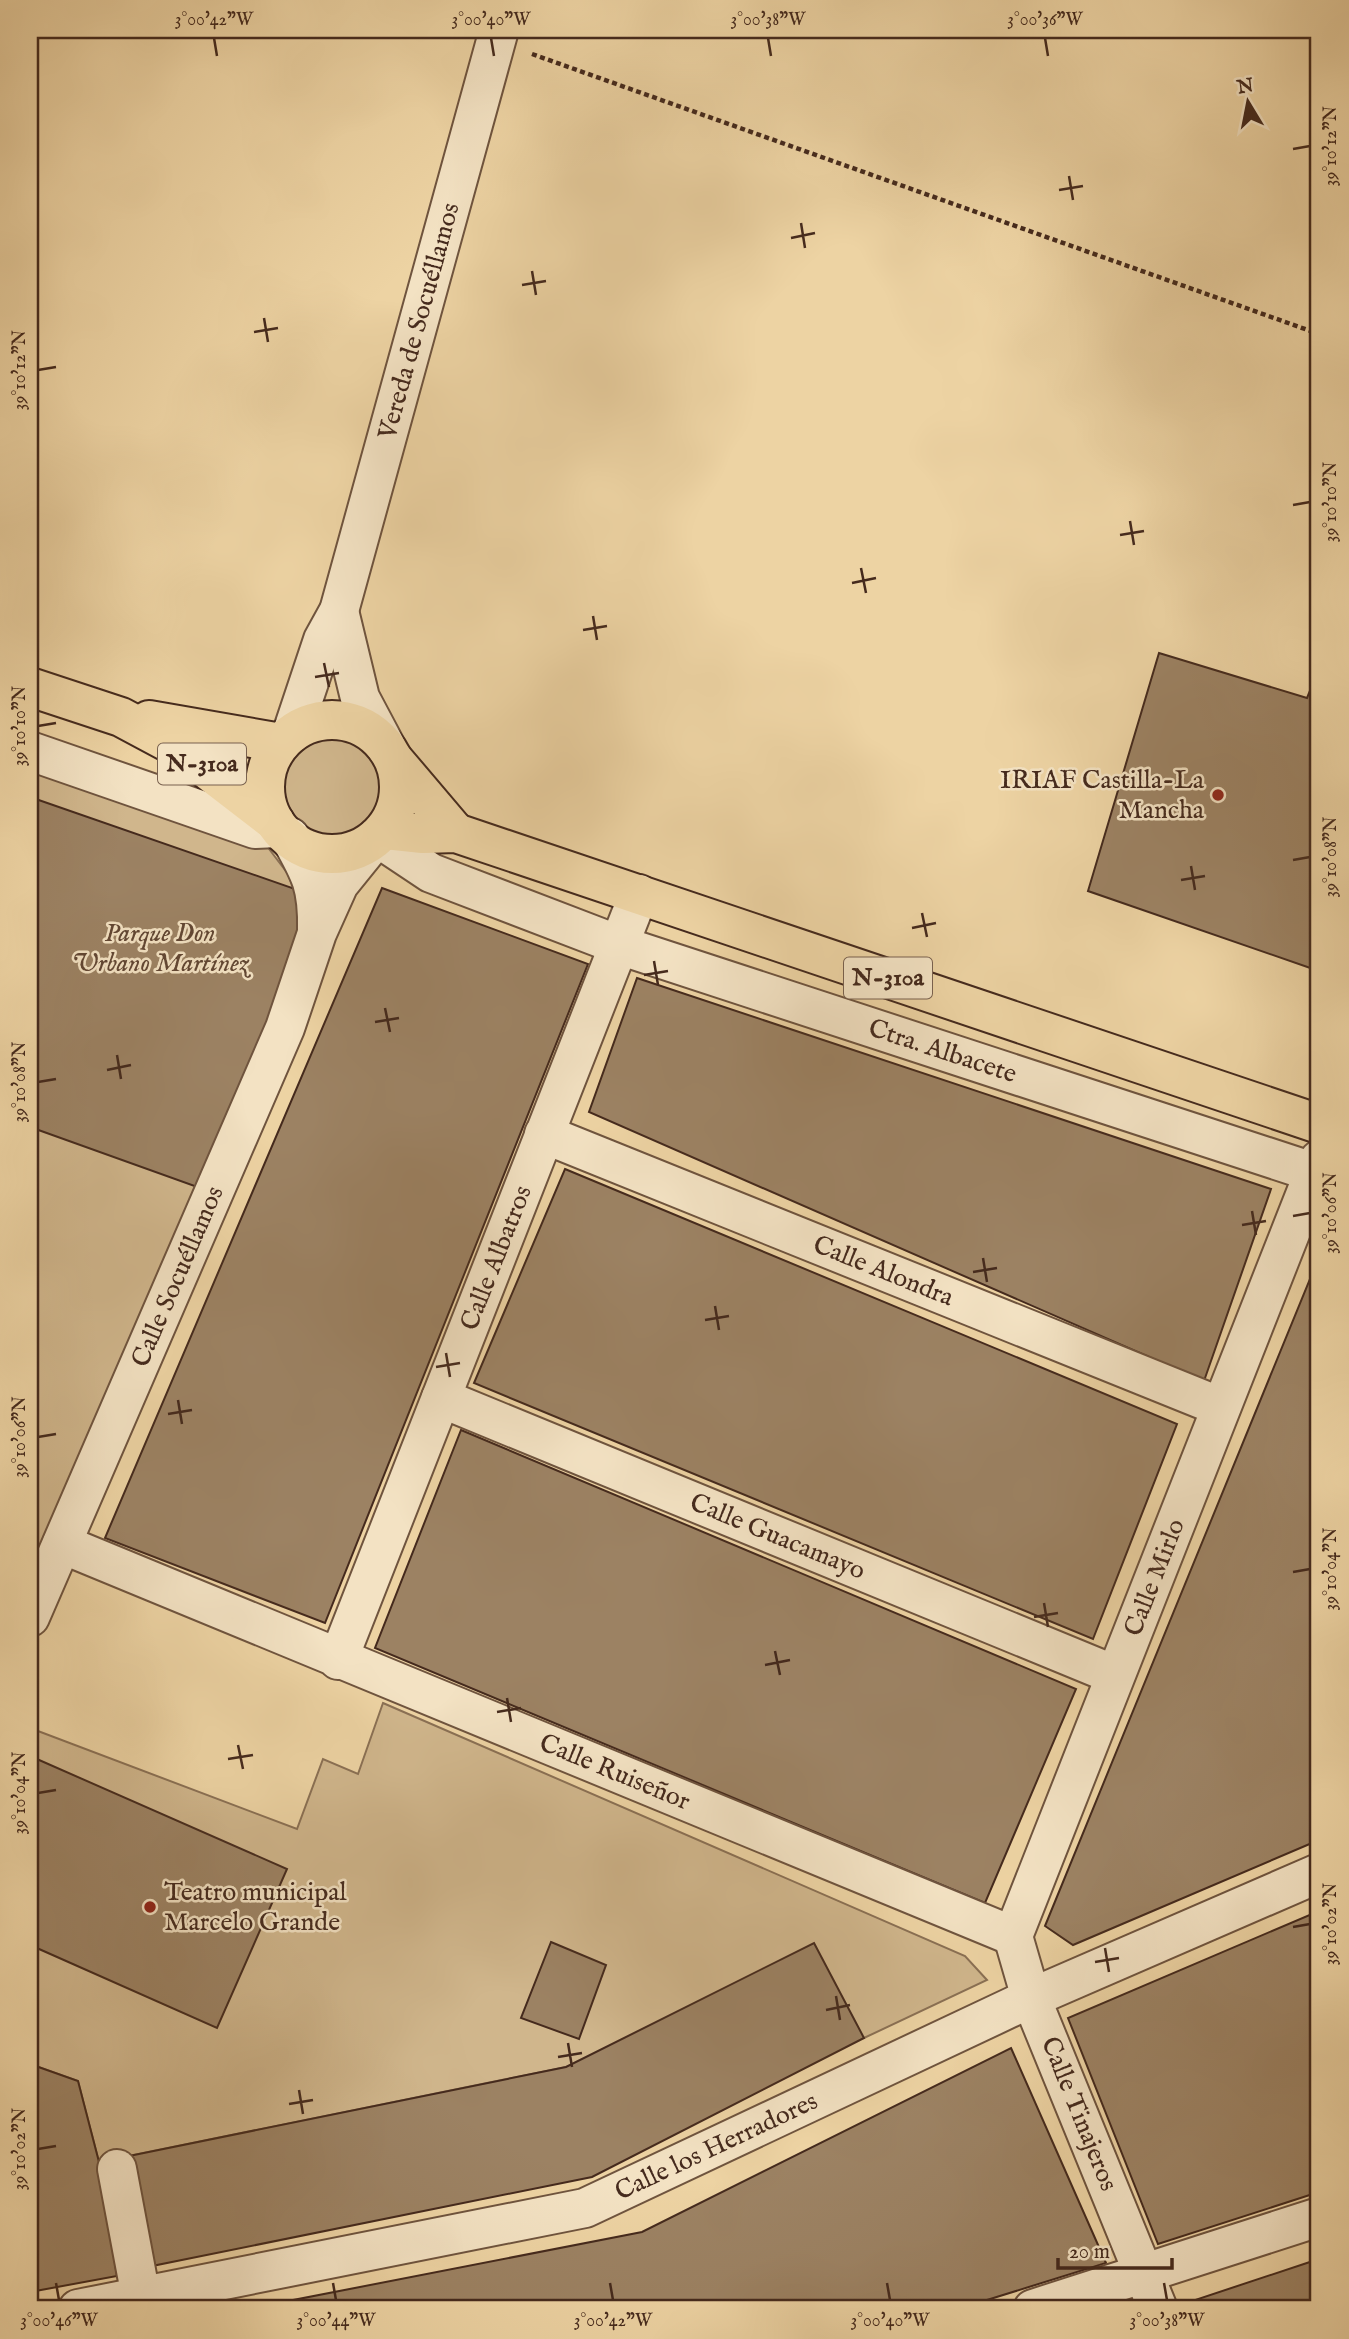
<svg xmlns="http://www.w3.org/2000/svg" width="1349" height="2339" viewBox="0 0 1349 2339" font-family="'IM FELL English',serif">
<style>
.green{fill:#d0b68c;stroke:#8a7054;stroke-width:2}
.building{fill:#9c8263;stroke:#452a1d;stroke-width:2}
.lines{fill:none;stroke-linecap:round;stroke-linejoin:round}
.minor-casing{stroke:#6f543e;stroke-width:42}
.highway-casing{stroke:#452a1d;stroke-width:42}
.path{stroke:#452a1d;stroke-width:4.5;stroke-dasharray:5 3.5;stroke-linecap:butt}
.minor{stroke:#f3e2c3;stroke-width:38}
.highway{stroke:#edd3a3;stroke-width:38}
.ticks{fill:none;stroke:#452a1d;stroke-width:2.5}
.poi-dot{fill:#8f2418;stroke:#f3e2c3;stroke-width:2.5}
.labels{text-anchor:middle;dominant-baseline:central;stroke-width:5;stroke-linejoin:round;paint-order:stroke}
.shield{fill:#f3e2c3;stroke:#79614f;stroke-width:2}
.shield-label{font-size:24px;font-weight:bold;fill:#452a1d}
.street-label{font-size:26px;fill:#452a1d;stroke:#f3e2c3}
.poi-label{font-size:26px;fill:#452a1d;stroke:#f3e2c3;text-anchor:end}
.park-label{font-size:26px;font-style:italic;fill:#614633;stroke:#f3e2c3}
.neatline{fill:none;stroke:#452a1d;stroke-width:2.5}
.ticks-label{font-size:18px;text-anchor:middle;fill:#452a1d}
</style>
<rect width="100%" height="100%" fill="#edd3a3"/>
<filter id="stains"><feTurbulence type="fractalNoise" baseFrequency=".00286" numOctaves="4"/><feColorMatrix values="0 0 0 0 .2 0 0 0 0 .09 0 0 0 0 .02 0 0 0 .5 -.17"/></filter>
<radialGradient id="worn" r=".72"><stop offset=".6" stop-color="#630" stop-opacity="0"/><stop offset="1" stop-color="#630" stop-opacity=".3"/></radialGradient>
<g class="green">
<circle cx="332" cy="786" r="52"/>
<polygon points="30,763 257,833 288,874 300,906 287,981 30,1573"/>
<polygon points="383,1703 965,1956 987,1980 864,2038 566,2067 99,2162 78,2081 30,2064 30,1728 297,1829 323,1759 358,1774"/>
</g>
<g class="building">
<polygon points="1159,653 1307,698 1319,669 1319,971 1088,891"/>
<polygon points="30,797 318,897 214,1193 30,1127"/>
<polygon points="382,888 588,964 325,1623 105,1538"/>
<polygon points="637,978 1271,1189 1204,1381 589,1112"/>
<polygon points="565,1169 1177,1424 1093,1639 474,1383"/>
<polygon points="1319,1257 1319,1840 1073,1945 1045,1926"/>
<polygon points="461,1430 1076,1689 985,1903 375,1648"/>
<polygon points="30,1756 287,1869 217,2028 30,1945"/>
<polygon points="1319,1911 1319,2192 1158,2244 1068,2018"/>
<polygon points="551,1942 606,1965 579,2039 521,2018"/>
<polygon points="814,1943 864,2038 592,2177 152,2266 129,2156 566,2067"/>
<polygon points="1011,2048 1106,2263 958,2309 247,2309 642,2232"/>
<polygon points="30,2064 78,2081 99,2162 117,2276 30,2292"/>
<polygon points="1319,2259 1319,2309 1192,2309 1189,2302"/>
</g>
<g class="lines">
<defs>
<g id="minor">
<polyline points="339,611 360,698 386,747"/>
<path id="s1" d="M292,733L323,640L339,611L499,30"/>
<polyline points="30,751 255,829 278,828"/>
<path d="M290,837C311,874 318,887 317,930"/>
<path id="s2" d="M544,1134L1221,1407"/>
<path id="s3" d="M441,1398L1115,1675"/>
<path id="s4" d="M62,1544L1013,1936"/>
<path id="s5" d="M30,1617L285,1028L317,933L339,884L377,837L431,873L619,945L1319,1174"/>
<path id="s6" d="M338,1660L639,894"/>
<polyline points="117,2169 141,2297"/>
<path id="s7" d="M78,2309L585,2208L1031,1998L1319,1873"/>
<polyline points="1033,2309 1319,2217"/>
<path id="s8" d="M1158,2309L1031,1998L1013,1936L1319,1160"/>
</g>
<g id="highway">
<polyline points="30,687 121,717 179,748 275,822"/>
<polyline points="149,720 281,743"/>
<circle cx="332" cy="787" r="67"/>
<polyline points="394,760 456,833"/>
<polyline points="385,830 423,834 456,833 1319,1124"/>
</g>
</defs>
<use href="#minor" class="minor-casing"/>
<use href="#highway" class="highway-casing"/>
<polyline class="path" points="532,54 1319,334"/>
<use href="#minor" class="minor"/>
<use href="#highway" class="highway"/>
</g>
<path class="ticks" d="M214,38L217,56M491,38L494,56M768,38L771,56M1045,38L1048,56M1293,149L1310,146M1069,176L1073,200M1059,190L1083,186M801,223L805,248M791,238L815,233M532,271L536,295M522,285L546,281M264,318L268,342M254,332L278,328M38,370L56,367M1293,505L1310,502M1130,521L1134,545M1120,535L1144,531M861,568L866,593M852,583L876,578M593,616L597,640M583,630L607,626M324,663L329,687M315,677L339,673M38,726L56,723M1293,860L1310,857M1191,866L1195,890M1181,880L1205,876M922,913L927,937M912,928L936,923M654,961L658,985M644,975L668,971M385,1008L390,1032M375,1022L399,1018M117,1055L121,1079M107,1070L131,1065M38,1082L56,1079M1252,1211L1256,1235M1293,1216L1310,1213M1242,1225L1266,1221M983,1258L987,1282M973,1272L997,1268M715,1306L719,1330M705,1320L729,1316M446,1353L450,1377M436,1367L460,1363M178,1400L182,1424M168,1414L192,1410M38,1437L56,1434M1293,1572L1310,1569M1044,1603L1048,1627M1034,1617L1058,1613M775,1651L780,1675M765,1665L790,1660M507,1698L511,1722M497,1712L521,1708M238,1745L243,1769M228,1759L253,1755M38,1793L56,1790M1293,1927L1310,1924M1105,1948L1109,1972M1095,1962L1119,1958M836,1996L840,2020M826,2010L850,2005M568,2043L572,2067M558,2057L582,2053M299,2090L303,2114M289,2104L313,2100M38,2149L56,2146M56,2283L59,2300M333,2283L336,2300M610,2283L613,2300M887,2283L890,2300M1164,2283L1167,2300"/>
<g class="poi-dot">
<circle cx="1218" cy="795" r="7"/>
<circle cx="150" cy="1907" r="7"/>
</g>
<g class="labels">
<g class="shield">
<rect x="158" y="743.5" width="88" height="41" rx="5"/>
<rect x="844" y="957.5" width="88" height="41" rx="5"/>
</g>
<g class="shield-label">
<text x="202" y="764">N-310a</text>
<text x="888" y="978">N-310a</text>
</g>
<g class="street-label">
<text stroke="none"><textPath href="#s1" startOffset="432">Vereda de Socuéllamos</textPath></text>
<text stroke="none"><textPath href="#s5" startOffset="1463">Ctra. Albacete</textPath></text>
<text stroke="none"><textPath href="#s6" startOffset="432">Calle Albatros</textPath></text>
<text stroke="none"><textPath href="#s2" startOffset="366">Calle Alondra</textPath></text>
<text stroke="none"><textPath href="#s5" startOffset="371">Calle Socuéllamos</textPath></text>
<text stroke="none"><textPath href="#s3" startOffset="364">Calle Guacamayo</textPath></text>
<text stroke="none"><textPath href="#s8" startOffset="786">Calle Mirlo</textPath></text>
<text stroke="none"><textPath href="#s4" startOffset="598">Calle Ruiseñor</textPath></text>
<text transform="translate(1079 2114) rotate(68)">Calle Tinajeros</text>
<text stroke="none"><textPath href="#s7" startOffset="662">Calle los Herradores</textPath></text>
</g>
<g class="poi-label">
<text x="1204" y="780">IRIAF Castilla-La<tspan x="1204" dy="30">Mancha</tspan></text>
<text x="164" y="1892" text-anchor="start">Teatro municipal<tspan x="164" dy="30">Marcelo Grande</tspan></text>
</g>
<g class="park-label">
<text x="160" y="933">Parque Don<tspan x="160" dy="30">Urbano Martínez</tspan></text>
</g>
</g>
<rect width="1349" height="2339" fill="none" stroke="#edd3a3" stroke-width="77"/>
<g transform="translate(1248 102) rotate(350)" stroke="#f3e2c3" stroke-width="5" paint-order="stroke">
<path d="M0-5L12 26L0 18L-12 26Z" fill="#452a1d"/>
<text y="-10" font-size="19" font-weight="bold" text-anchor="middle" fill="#452a1d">N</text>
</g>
<path d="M1058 2258v10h114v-10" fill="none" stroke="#452a1d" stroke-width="3.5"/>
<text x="1069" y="2258" font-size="21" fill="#452a1d" stroke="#f3e2c3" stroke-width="5" paint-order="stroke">20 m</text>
<rect x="38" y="38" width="1272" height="2262" class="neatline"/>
<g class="ticks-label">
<text x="214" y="25">3°00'42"W</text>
<text x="491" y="25">3°00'40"W</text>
<text x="768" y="25">3°00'38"W</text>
<text x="1045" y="25">3°00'36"W</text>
<text transform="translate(1330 146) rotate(-90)" y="6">39°10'12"N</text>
<text transform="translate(19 370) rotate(-90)" y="6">39°10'12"N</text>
<text transform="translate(1330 502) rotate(-90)" y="6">39°10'10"N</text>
<text transform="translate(19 726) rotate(-90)" y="6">39°10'10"N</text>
<text transform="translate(1330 857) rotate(-90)" y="6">39°10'08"N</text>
<text transform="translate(19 1082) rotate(-90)" y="6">39°10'08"N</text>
<text transform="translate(1330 1213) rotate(-90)" y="6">39°10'06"N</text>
<text transform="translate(19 1437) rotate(-90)" y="6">39°10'06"N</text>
<text transform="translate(1330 1569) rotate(-90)" y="6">39°10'04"N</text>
<text transform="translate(19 1793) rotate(-90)" y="6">39°10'04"N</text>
<text transform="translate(1330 1924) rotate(-90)" y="6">39°10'02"N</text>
<text transform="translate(19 2149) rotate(-90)" y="6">39°10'02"N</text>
<text x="59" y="2326">3°00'46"W</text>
<text x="336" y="2326">3°00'44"W</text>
<text x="613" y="2326">3°00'42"W</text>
<text x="890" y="2326">3°00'40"W</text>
<text x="1167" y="2326">3°00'38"W</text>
</g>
<rect width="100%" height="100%" filter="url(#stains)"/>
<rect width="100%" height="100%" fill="url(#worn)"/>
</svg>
